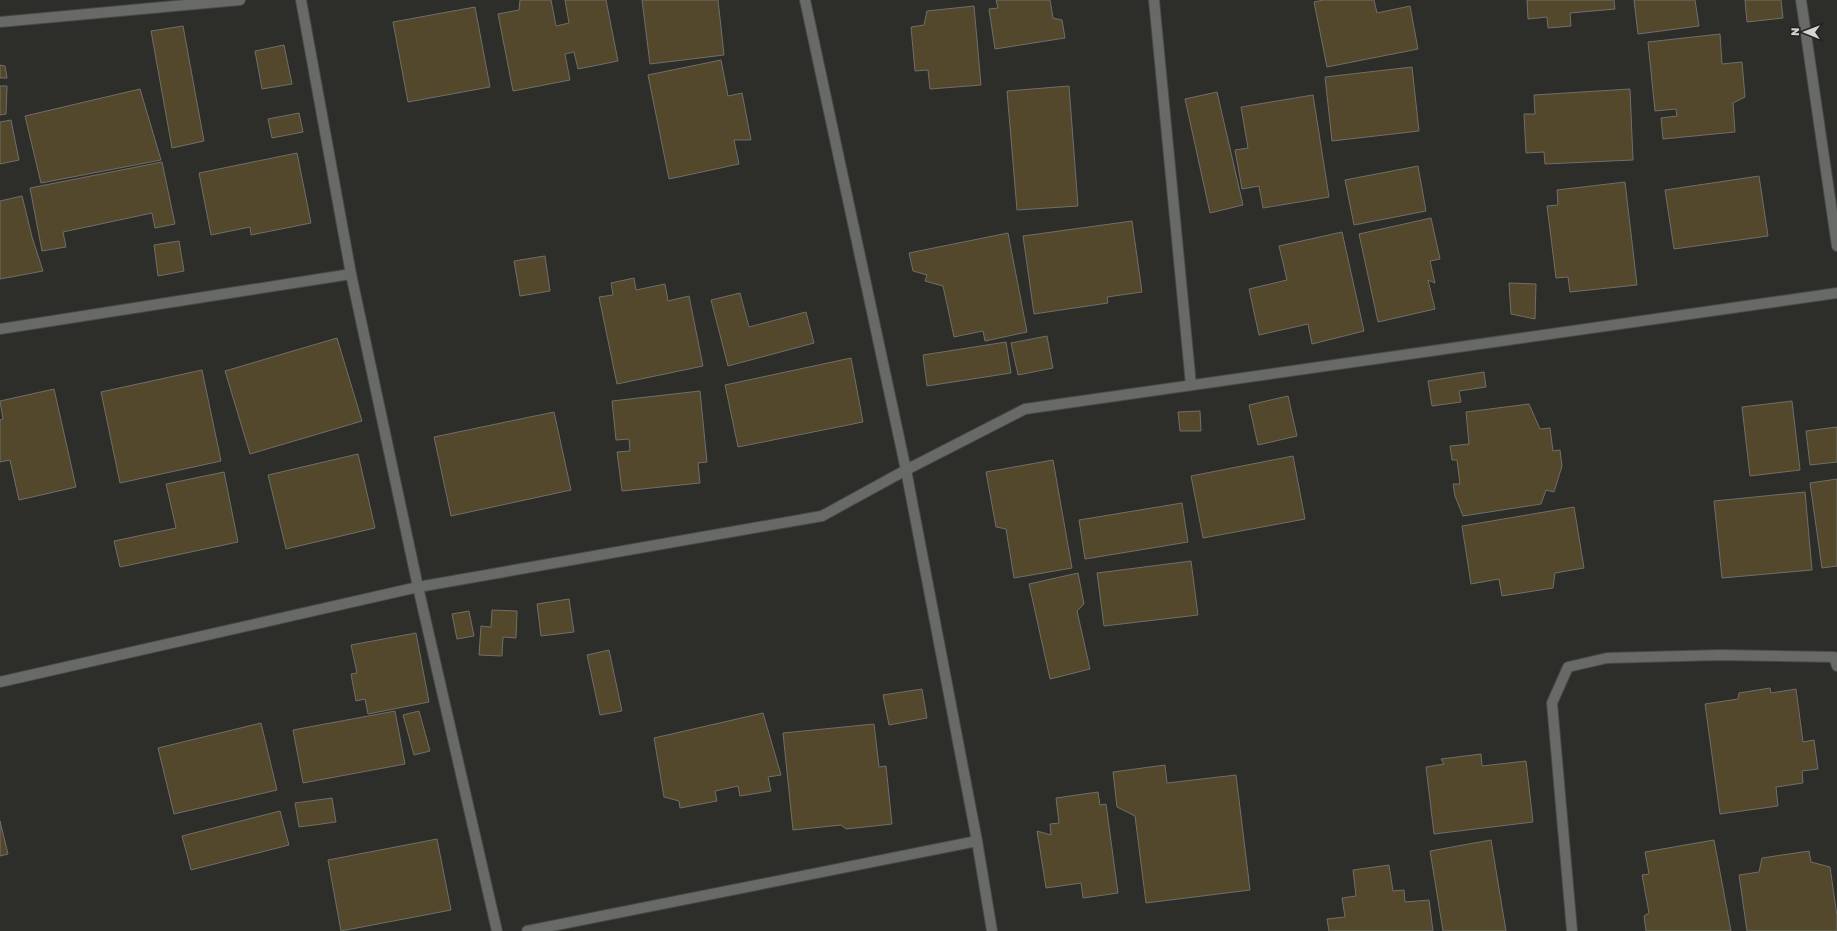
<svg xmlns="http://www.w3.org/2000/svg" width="1837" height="931" viewBox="0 0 1837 931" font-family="'Golos Text',sans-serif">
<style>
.building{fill:#54482c;stroke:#706e69}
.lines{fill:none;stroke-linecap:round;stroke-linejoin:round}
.minor-casing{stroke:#484945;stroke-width:12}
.minor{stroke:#686a68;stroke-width:10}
</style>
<rect width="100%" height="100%" fill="#2d2e2a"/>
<g class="building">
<polygon points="520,0 551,0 556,26 569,23 565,0 606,0 618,61 578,69 574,52 565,54 570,80 513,91 498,14 519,10"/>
<polygon points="642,0 718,0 724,55 650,64"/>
<polygon points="996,0 1050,0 1053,18 1062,20 1065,38 995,49 989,9 998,8"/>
<polygon points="1323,0 1374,0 1377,13 1410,6 1418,49 1327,67 1314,2"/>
<polygon points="1527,0 1614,0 1615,9 1570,13 1571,26 1548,28 1547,17 1528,19"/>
<polygon points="1634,0 1695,0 1699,26 1638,34"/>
<polygon points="1745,0 1781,0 1783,18 1747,22"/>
<polygon points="974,6 981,85 930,89 928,70 915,71 911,27 924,25 927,11"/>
<polygon points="475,7 490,87 408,102 393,22"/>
<polygon points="183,26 204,141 172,148 151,31"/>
<polygon points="1720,34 1722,64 1742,62 1745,97 1733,103 1735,132 1663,139 1661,118 1677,116 1676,109 1655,111 1648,42"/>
<polygon points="284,45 292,84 262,89 255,51"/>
<polygon points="721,60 728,96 742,93 751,140 734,140 739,164 669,179 648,75"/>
<polygon points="0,65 5,66 7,78 0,78"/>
<polygon points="1412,67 1419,131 1332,141 1325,77"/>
<polygon points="0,86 7,86 6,114 0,115"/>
<polygon points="1069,86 1078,206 1017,210 1007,91"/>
<polygon points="140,89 161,160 41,183 25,116"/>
<polygon points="1630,89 1633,160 1545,164 1544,152 1526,153 1524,114 1535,114 1534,95"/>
<polygon points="1217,92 1243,205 1210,213 1185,99"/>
<polygon points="1313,95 1329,197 1263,208 1259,186 1242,189 1235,150 1248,148 1241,107"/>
<polygon points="299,113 303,132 272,138 268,119"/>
<polygon points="11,120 19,160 0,164 0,122"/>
<polygon points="297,153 311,223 251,235 250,227 211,235 199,173"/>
<polygon points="162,162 175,224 155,228 152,213 63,232 66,247 42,251 30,188"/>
<polygon points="1418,166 1426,211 1354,225 1345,180"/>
<polygon points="1759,176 1768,236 1674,249 1665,190"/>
<polygon points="1625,182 1637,285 1570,292 1568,277 1556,278 1547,206 1558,205 1557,190"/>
<polygon points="22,196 32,237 43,271 0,279 0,201"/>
<polygon points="1431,218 1440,259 1430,261 1435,283 1428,280 1435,309 1378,322 1359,234"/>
<polygon points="1132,221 1142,292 1107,297 1108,303 1034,314 1023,236"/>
<polygon points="1342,232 1364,331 1312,344 1308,324 1259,335 1249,289 1287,280 1279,246"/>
<polygon points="1008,233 1027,332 985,341 983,331 954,337 943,286 925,281 927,275 913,271 909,253"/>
<polygon points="179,241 184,271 158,276 154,245"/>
<polygon points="545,256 550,291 520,296 514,261"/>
<polygon points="634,278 636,290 665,284 668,301 689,296 703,366 617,384 599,297 613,295 611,283"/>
<polygon points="1509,283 1536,284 1535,319 1511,314"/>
<polygon points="740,293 749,327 806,312 814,343 728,366 711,300"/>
<polygon points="1047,336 1053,368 1018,375 1011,343"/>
<polygon points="337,338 362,421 250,454 225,371"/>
<polygon points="1006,342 1011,373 927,386 923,355"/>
<polygon points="851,358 863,422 738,447 725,385"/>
<polygon points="202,370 221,461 120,483 101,392"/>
<polygon points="1484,372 1486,387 1459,391 1461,402 1432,406 1428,381"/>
<polygon points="54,389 76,487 19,500 10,460 0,462 0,420 3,419 0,401"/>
<polygon points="700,391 707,462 698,463 700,483 622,491 617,452 630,451 629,439 616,440 612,401"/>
<polygon points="1288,396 1297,436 1258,445 1249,405"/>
<polygon points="1792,401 1800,470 1750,476 1742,407"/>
<polygon points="1529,404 1540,429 1550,428 1553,451 1560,450 1562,466 1554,492 1546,490 1541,504 1463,516 1455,496 1453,484 1460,484 1457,460 1452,460 1450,446 1469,444 1466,412"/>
<polygon points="1200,411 1201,431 1180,431 1178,412"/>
<polygon points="554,412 571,490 451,516 434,437"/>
<polygon points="1837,427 1837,462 1810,465 1806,431"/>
<polygon points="358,454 375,528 286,549 268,475"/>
<polygon points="1293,456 1305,519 1203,538 1191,476"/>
<polygon points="1053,460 1072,568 1014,578 1006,529 996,527 986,472"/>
<polygon points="224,472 238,542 120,567 114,541 176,528 166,484"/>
<polygon points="1837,479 1837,566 1822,568 1810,483"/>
<polygon points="1805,492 1812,570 1722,578 1714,501"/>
<polygon points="1182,503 1188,542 1085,559 1079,520"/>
<polygon points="1574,507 1584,568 1555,573 1553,588 1502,596 1499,579 1471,584 1462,526"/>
<polygon points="1191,561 1198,615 1104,626 1097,573"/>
<polygon points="1078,573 1084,604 1077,611 1090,669 1050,679 1029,584"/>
<polygon points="569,599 574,632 541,636 537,604"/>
<polygon points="492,610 517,611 516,638 503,637 502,656 479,655 481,626 491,627"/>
<polygon points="469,611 474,636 457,639 452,614"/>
<polygon points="416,633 429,702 368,714 365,699 356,701 351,674 357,673 351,645"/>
<polygon points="609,650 622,711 600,715 587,655"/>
<polygon points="1770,688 1771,693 1796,689 1803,742 1814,740 1818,769 1802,771 1803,783 1776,787 1778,806 1720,814 1705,704 1738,699 1739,693"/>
<polygon points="922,689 927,718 889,725 883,695"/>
<polygon points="395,711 405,764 303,783 293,730"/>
<polygon points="419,711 430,751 414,755 403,715"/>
<polygon points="763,713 781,775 768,777 771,791 740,796 738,786 715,791 717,801 680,808 679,801 664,797 654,738"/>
<polygon points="261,723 277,790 174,814 158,748"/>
<polygon points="874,724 879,767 886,766 892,824 846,829 841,825 793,830 783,733"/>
<polygon points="1481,754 1482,766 1526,761 1533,822 1434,834 1426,767 1444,764 1441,759"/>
<polygon points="1165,765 1167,783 1236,775 1250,890 1146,903 1135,816 1117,807 1113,772"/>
<polygon points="1098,792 1100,805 1106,804 1118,893 1083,898 1081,883 1046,888 1037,831 1051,835 1050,824 1059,823 1056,798"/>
<polygon points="332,798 336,822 299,827 295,803"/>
<polygon points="280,811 289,845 191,870 182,836"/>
<polygon points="0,821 8,854 0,856"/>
<polygon points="437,839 451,910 341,931 328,860"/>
<polygon points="1491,840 1506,931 1443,931 1430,851"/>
<polygon points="1714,840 1731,931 1646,931 1644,916 1649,913 1642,875 1649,874 1645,852"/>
<polygon points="1809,851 1811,862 1830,867 1837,916 1837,931 1747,931 1739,875 1759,872 1762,858"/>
<polygon points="1389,865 1393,891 1404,890 1405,902 1429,900 1433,931 1329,931 1327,919 1345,917 1342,898 1356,896 1353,870"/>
</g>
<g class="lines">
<defs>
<g id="minor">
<polyline points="301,0 351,274 418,587 497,931"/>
<polyline points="805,0 906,470 977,841 992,931"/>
<polyline points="1154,0 1191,385"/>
<polyline points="1801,0 1837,246"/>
<polyline points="0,22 240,0"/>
<polyline points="0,329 351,274"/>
<polyline points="0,682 418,587 822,516 906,470 1025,409 1837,293"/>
<polyline points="527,931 977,841"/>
<polyline points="1572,931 1552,703 1568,667 1607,658 1720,655 1834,657 1837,666"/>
</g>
</defs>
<use href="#minor" class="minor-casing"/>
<use href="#minor" class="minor"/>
</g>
<g transform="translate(1805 32) rotate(271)" stroke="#232420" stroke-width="3" paint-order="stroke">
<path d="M0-3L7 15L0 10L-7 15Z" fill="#d4d4d2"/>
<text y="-6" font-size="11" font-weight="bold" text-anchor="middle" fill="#d4d4d2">N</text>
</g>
</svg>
